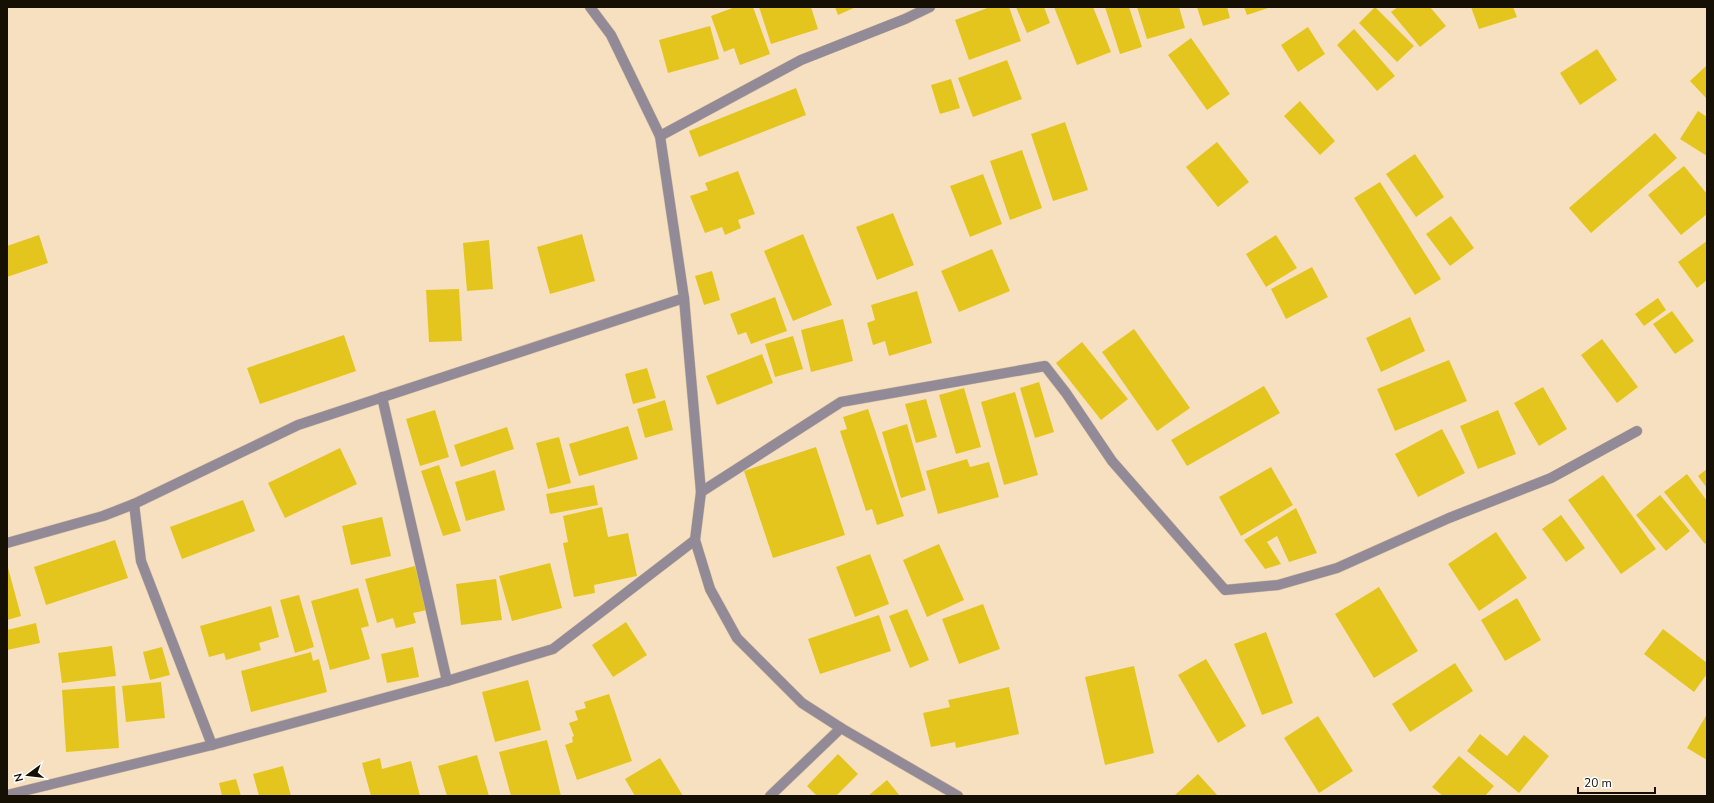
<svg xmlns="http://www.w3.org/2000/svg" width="1714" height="803" viewBox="0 0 1714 803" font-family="'Nunito Sans',sans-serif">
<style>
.building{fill:#e4c51d}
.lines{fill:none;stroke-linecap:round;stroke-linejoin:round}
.minor-casing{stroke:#d3bfa1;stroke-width:11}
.minor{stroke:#938a97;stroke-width:10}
</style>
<rect width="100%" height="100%" fill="#f7e0bf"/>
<g class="building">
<polygon points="735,7 753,7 770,54 740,65 734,48 724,52 711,16"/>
<polygon points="759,7 811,7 818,29 771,44"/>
<polygon points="835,7 856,7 838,15"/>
<polygon points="990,7 1009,7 1021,41 969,60 955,20"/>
<polygon points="1016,7 1044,7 1050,23 1027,33"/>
<polygon points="1054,7 1093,7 1111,52 1077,65"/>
<polygon points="1105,7 1129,7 1142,47 1120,54"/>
<polygon points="1137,7 1179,7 1185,28 1147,39"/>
<polygon points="1197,7 1227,7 1230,18 1203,26"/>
<polygon points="1244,7 1271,7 1247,15"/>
<polygon points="1375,7 1414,46 1397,62 1359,23"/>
<polygon points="1398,7 1430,7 1446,26 1420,47 1391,12"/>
<polygon points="1471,7 1513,7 1517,17 1479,29"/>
<polygon points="710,26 719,59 668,73 659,40"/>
<polygon points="1308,27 1325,54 1298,72 1281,45"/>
<polygon points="1354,29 1395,76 1377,91 1337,45"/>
<polygon points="1191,38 1230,94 1207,110 1168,55"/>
<polygon points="1597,49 1617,80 1580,105 1560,73"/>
<polygon points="1007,60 1022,99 973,117 958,78"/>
<polygon points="1707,65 1707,99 1690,81"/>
<polygon points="951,79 960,108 940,114 931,85"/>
<polygon points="796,88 806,115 699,157 689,131"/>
<polygon points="1300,101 1335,141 1320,155 1284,116"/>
<polygon points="1698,111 1707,117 1707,156 1680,139"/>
<polygon points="1065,122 1088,190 1053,201 1031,134"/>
<polygon points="1655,133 1677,158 1591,233 1569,208"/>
<polygon points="1217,142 1249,182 1218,207 1186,167"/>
<polygon points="1022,150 1042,208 1010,220 990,161"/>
<polygon points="1415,154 1444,197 1416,217 1386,174"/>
<polygon points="1684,166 1707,194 1707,214 1681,235 1648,195"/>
<polygon points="738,171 755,214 738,220 741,228 725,235 722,227 705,233 690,196 708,190 705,183"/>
<polygon points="983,174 1002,224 970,237 950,186"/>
<polygon points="1380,182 1441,279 1415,295 1354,198"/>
<polygon points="893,213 914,265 877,280 856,227"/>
<polygon points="1451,216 1474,248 1450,266 1426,234"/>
<polygon points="582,234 595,281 550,294 537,247"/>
<polygon points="803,234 832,305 793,321 764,251"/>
<polygon points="39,235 48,263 7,277 7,246"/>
<polygon points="1276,235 1297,268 1266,287 1246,254"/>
<polygon points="489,240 493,289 467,291 463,243"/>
<polygon points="1707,241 1707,280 1697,288 1678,262"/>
<polygon points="992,249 1010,291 959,312 941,271"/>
<polygon points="1312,267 1328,297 1286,319 1271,289"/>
<polygon points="712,271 720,300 704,305 695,276"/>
<polygon points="459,289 462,341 429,342 426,290"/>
<polygon points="917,291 932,343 889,356 885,341 873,345 867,323 875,320 871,305"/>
<polygon points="775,297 787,331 751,344 746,332 738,335 730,314"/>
<polygon points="1658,298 1666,310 1644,326 1635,314"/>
<polygon points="1672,311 1694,341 1675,354 1653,324"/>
<polygon points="1410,317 1425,351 1381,372 1366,338"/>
<polygon points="843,319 853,361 811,372 801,330"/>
<polygon points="1134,329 1190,408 1157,431 1102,352"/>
<polygon points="344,335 356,371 260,404 247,368"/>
<polygon points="793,336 803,369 775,377 765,344"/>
<polygon points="1602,339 1638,387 1617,403 1581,355"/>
<polygon points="1082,342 1128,399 1101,420 1056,363"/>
<polygon points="762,354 773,383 717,405 706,376"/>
<polygon points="1449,360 1467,401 1395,431 1377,389"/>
<polygon points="647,368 656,398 633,404 625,374"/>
<polygon points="1039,382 1054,432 1035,438 1020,388"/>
<polygon points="1264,386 1280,413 1187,466 1171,440"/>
<polygon points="1543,387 1567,429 1539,446 1514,403"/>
<polygon points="964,388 981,447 956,454 939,395"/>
<polygon points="1015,392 1038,475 1004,485 981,402"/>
<polygon points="926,399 937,437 916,443 905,404"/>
<polygon points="665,400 673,430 645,438 637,409"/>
<polygon points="868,409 904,516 877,525 872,509 866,511 840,431 847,429 843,417"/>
<polygon points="435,410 449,457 420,466 406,419"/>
<polygon points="1498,410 1516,454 1478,469 1460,426"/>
<polygon points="907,424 926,490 901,498 882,432"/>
<polygon points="628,426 638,459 579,476 569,444"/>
<polygon points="507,427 514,449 461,467 454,445"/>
<polygon points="1442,429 1465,473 1418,497 1395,454"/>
<polygon points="559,437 571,483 548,489 536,443"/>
<polygon points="816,447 845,535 773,558 744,471"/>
<polygon points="340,448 357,484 285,518 268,483"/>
<polygon points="967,459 970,467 989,462 999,497 938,514 926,471"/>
<polygon points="439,465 461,531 443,536 421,471"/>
<polygon points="1271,467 1293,505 1241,536 1219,497"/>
<polygon points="1707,469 1707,488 1698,476"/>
<polygon points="495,470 505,510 466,521 455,482"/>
<polygon points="1687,474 1707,501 1707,542 1705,544 1664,492"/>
<polygon points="1603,475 1656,549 1621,574 1568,500"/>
<polygon points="594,485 598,505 550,514 546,494"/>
<polygon points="1660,495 1690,531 1666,551 1636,515"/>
<polygon points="243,500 255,531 182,559 170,527"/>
<polygon points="602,507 608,537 628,533 637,576 594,585 595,593 574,597 563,543 568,542 563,516"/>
<polygon points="1296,508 1317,553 1289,562 1277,536 1267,542 1281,564 1265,569 1244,540"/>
<polygon points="1561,515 1585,548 1566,562 1542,529"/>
<polygon points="382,517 391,556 351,565 342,526"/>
<polygon points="1496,532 1527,578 1479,611 1448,564"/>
<polygon points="115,540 128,578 46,605 34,567"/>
<polygon points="939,544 964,600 927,617 903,560"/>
<polygon points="870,554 889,604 855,617 836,567"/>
<polygon points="550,563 562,608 512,621 499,576"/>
<polygon points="7,564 21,616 7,620"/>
<polygon points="415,566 427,610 413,613 416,623 396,628 393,618 377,623 365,579"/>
<polygon points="496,579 502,620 461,625 456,584"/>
<polygon points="1379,587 1418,651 1374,678 1335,614"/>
<polygon points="358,588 369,626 361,628 370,659 330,670 311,601"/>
<polygon points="299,595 314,647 295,653 280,600"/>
<polygon points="1517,598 1541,640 1505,661 1481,620"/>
<polygon points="983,604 1000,649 959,664 942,619"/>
<polygon points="271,606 279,637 259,643 261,650 226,660 224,653 209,657 200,626"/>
<polygon points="907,609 929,660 910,668 889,616"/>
<polygon points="879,615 891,651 820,674 808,639"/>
<polygon points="626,622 647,655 613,677 592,645"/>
<polygon points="36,623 40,643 7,650 7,630"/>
<polygon points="1663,629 1707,663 1707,674 1694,692 1644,654"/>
<polygon points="1266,632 1293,703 1262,715 1234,644"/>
<polygon points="112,646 116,676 62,683 58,653"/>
<polygon points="162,647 170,675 150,680 143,652"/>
<polygon points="413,647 419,677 387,683 381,654"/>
<polygon points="311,652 313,661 319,659 327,692 251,712 241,671"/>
<polygon points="1206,659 1246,726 1218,743 1178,675"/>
<polygon points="1455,663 1473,691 1410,732 1392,704"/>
<polygon points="1134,666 1154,753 1105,765 1085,677"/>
<polygon points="528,680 541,730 495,742 482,692"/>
<polygon points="161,682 165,718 126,722 122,686"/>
<polygon points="115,686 119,748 66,752 62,690"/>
<polygon points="1009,687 1019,734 956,748 955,742 931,747 923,713 950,707 948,700"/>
<polygon points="609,694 632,761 577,780 565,745 573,742 572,737 574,736 569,723 578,720 575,711 586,708 584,702"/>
<polygon points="1707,714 1707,760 1687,748"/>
<polygon points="1318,716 1353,771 1319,793 1284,738"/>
<polygon points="1480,734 1507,756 1524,735 1549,756 1519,793 1467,751"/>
<polygon points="547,740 561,796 511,796 499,752"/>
<polygon points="838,754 858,774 836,796 817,796 807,786"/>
<polygon points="477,755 489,796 447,796 438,766"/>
<polygon points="1459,756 1494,786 1485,796 1443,796 1432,787"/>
<polygon points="380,758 382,769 411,761 420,796 371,796 362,763"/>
<polygon points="660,758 683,796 635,796 625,779"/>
<polygon points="283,766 291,796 259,796 253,774"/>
<polygon points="1198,774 1218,796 1174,796"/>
<polygon points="236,779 241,796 222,796 219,783"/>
<polygon points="887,780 900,796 868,796"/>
</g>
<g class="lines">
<defs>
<g id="minor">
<polyline points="590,7 611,35 660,136 684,298 701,492 695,540 710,589 737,638 802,703 841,728 958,796"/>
<polyline points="660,136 801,60 905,19 930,7"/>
<polyline points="382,397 447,681"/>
<polyline points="701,492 841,402 1045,366 1066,393 1112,461 1225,590 1278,585 1337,568 1449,518 1551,478 1637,431"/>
<polyline points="134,504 141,561 212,745"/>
<polyline points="7,543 103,516 134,504 298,425 684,298"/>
<polyline points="7,795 212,745 447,681 553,649 695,540"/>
<polyline points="770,796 841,728"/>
</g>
</defs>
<use href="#minor" class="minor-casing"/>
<use href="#minor" class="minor"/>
</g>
<rect width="1714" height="803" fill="none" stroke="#160f04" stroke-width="16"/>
<g transform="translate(28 775) rotate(255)" stroke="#ffffff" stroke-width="3" paint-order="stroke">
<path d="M0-3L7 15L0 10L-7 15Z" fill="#160f04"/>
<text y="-6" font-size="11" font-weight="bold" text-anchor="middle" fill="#160f04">N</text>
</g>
<path d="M1578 787v6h77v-6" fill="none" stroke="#160f04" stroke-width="2"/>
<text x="1584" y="787" font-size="12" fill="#160f04" stroke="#ffffff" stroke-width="3" paint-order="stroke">20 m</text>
</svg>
